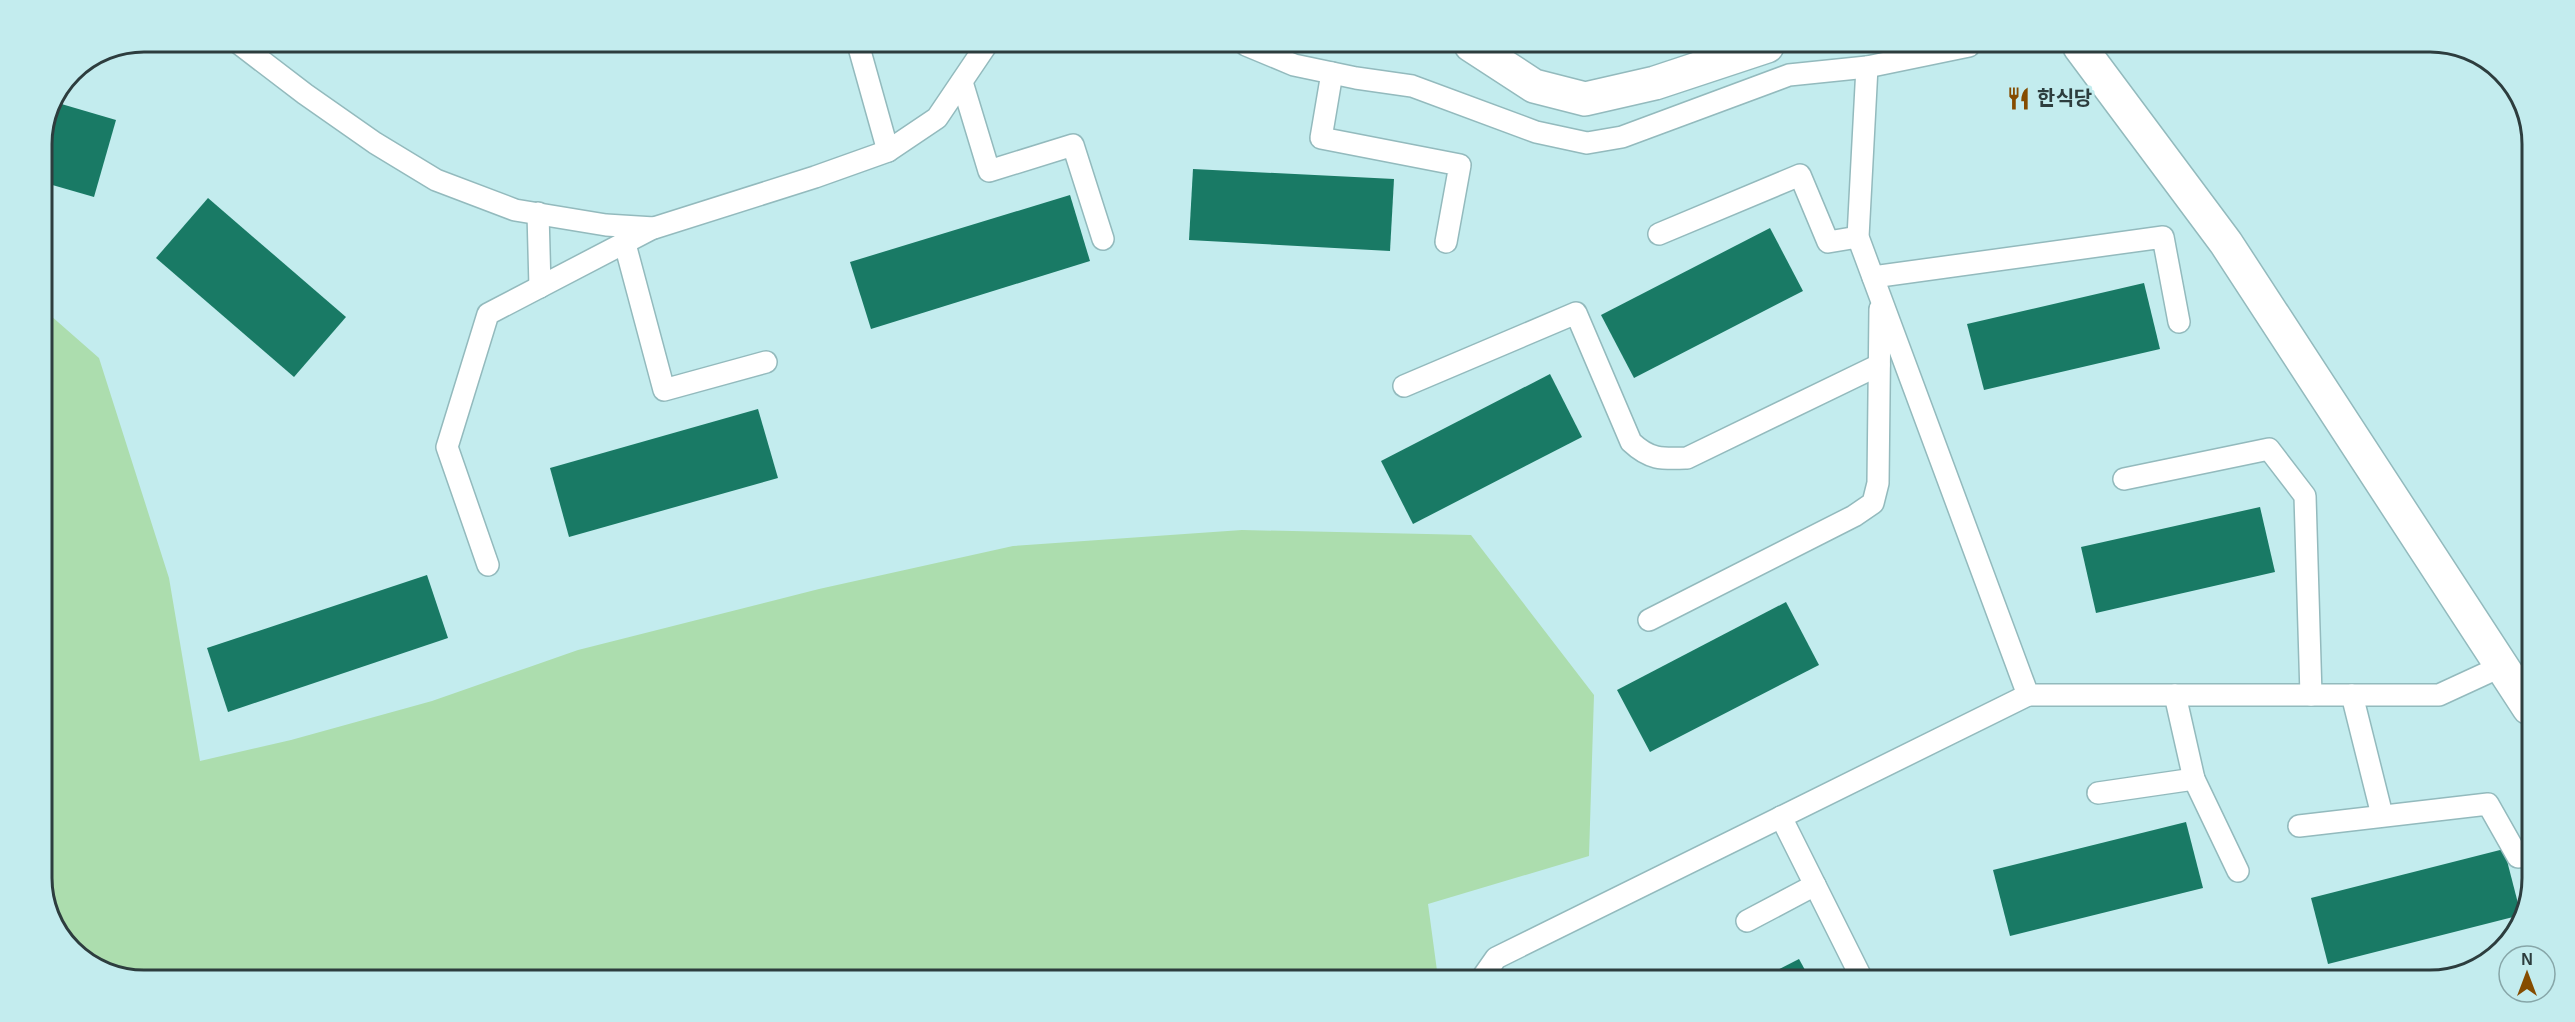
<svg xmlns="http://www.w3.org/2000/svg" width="2575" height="1022" viewBox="0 0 2575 1022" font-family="Arial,'Noto Sans KR',sans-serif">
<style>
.green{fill:#acddae}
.building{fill:#197a65}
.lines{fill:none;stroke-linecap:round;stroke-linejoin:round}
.service-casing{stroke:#93babd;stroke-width:24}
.minor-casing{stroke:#93babd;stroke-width:36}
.service{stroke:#fff;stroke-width:21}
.minor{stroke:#fff;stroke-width:33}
.labels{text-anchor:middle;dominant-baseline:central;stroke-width:6;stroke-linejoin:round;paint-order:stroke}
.poi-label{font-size:20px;font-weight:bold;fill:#2d3d3e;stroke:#c3ecee;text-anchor:start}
.rim{fill:none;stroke:#2d3d3e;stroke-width:3}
</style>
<rect width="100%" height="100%" fill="#c3ecee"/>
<polygon class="green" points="42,308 99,358 169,578 200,761 291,740 432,701 578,650 819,589 1013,546 1242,530 1471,535 1594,695 1589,856 1428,904 1438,978 111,974 63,940 42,885"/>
<g class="building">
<polygon points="58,103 116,120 94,197 42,182 42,138"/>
<polygon points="1193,169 1394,179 1390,251 1189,240"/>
<polygon points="1070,195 1090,261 871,329 850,262"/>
<polygon points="208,198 346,317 294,377 156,258"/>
<polygon points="1770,228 1803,291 1634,378 1601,315"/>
<polygon points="2144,283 2160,349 1984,390 1967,324"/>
<polygon points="1550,374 1582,437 1413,524 1381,461"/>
<polygon points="758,409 778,478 569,537 550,468"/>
<polygon points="2260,507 2275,572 2096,613 2081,547"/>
<polygon points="427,575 448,638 228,712 207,648"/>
<polygon points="1786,602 1819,665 1650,752 1617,690"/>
<polygon points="2186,822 2203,888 2010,936 1993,870"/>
<polygon points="2504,849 2521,915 2328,964 2311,898"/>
<polygon points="1799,959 1810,979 1762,978"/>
</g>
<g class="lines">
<defs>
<g id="service">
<polyline points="237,42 305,94 375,143 436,180 515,210 606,225 654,228 815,177 888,151 937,118 987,44"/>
<polyline points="858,44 888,151"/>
<polyline points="1246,45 1294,65 1356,78 1412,86 1536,132 1587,143 1622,137 1789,75 1867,67 1969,46"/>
<polyline points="1867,67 1858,237 2028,695 2439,695 2502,666"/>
<polyline points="1332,73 1321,138 1460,165 1446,242"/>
<polyline points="962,82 989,171 1073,145 1103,239"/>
<polyline points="538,213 540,287"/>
<polyline points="1659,234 1800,175 1828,242 1858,237"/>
<polyline points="625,244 664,390 766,362"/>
<polyline points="1873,277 2163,237 2179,322"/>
<path d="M1404,386L1576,313L1631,442C1650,460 1662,459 1687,458L1879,365"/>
<polyline points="2124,479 2269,449 2305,496 2311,695"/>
<polyline points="488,565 447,447 488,314 653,228"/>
<polyline points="1649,620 1854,516 1873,503 1878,483 1880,309"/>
<polyline points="2175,695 2194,779 2238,871"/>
<polyline points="2352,695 2382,815"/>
<polyline points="2098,793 2194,779"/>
<polyline points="1781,817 1862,979"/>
<polyline points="2299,826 2488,804 2518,857"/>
<polyline points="1747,921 1815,885"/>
<polyline points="1482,978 1496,958 2028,695"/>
</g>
<g id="minor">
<polyline points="1471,45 1534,86 1585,99 1655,83 1767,46"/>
<polyline points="2080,47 2226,243 2529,708"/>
</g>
</defs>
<use href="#service" class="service-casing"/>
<use href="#minor" class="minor-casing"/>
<use href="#service" class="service"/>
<use href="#minor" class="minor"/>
</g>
<defs>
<symbol id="restaurant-bare" viewBox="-9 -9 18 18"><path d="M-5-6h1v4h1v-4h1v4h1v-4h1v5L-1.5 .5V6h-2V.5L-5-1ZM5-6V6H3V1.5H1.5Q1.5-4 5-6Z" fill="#854c00" stroke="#c3ecee" stroke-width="2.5" paint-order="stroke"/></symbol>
</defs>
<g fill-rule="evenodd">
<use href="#restaurant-bare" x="2002" y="82" width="33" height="33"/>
</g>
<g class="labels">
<g class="poi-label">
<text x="2037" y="98">한식당</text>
</g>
</g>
<path d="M0 0H2575V1022H0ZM144 52H2430A92 92 0 0 1 2522 144V878A92 92 0 0 1 2430 970H144A92 92 0 0 1 52 878V144A92 92 0 0 1 144 52Z" fill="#c3ecee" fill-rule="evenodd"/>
<path class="rim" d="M144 52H2430A92 92 0 0 1 2522 144V878A92 92 0 0 1 2430 970H144A92 92 0 0 1 52 878V144A92 92 0 0 1 144 52Z"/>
<g transform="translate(2527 974)"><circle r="28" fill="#c3ecee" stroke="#87a6a8" stroke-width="1.5"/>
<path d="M0-4.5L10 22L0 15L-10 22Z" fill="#854c00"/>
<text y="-9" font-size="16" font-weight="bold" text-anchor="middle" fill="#2d3d3e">N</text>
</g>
</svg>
